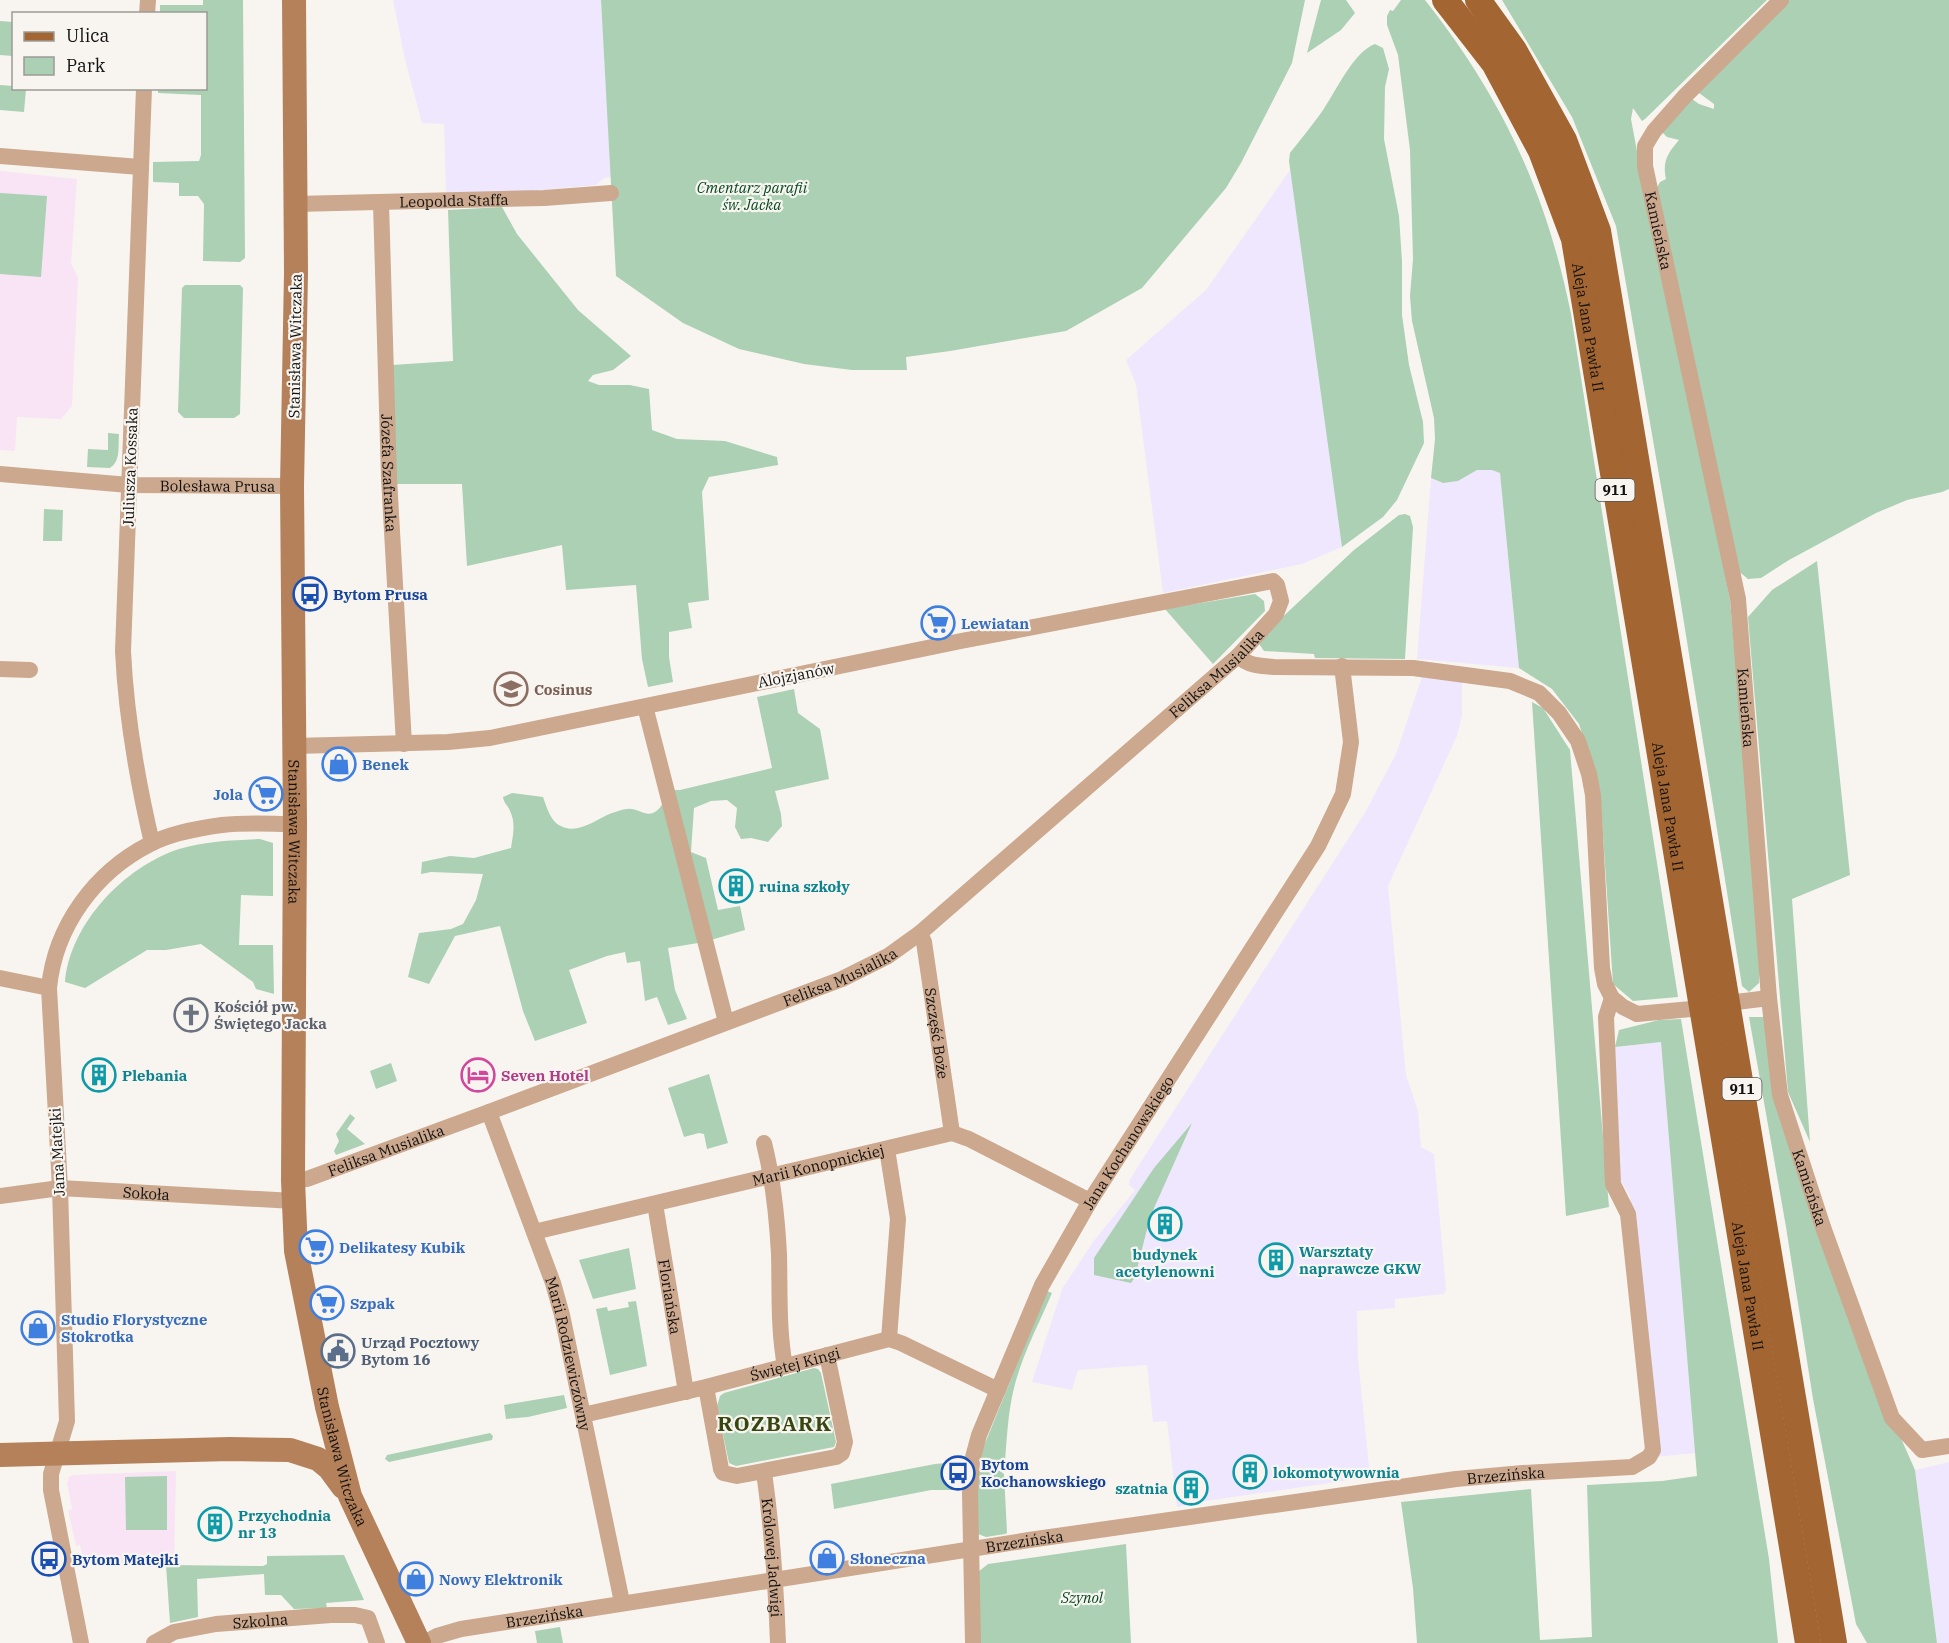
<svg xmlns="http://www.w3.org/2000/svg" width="1949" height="1643" viewBox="0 0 1949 1643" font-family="'IBM Plex Serif',serif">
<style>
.industrial{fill:#eee7fd}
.education{fill:#f8e4f5}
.green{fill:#abd0b3}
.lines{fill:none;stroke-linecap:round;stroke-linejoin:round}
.street{stroke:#cba88e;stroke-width:16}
.secondary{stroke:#b5815a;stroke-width:24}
.primary{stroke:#a36532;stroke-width:26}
.labels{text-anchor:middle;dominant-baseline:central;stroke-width:4.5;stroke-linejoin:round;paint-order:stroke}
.shield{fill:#f8f5f0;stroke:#575552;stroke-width:1.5}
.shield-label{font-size:14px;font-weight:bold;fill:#12110f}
.park-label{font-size:15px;font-style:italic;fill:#054a22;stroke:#f8f5f0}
.street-label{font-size:15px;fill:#12110f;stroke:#f8f5f0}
.transit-label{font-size:15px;font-weight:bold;fill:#164399;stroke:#f8f5f0;text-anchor:start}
.shop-label{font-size:15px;font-weight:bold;fill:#366cbe;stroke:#f8f5f0;text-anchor:start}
.education-label{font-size:15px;font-weight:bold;fill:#785e54;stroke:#f8f5f0;text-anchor:start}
.culture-label{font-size:15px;font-weight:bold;fill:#0d838f;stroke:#f8f5f0;text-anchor:start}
.worship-label{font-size:15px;font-weight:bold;fill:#5b616d;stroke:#f8f5f0;text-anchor:start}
.hotel-label{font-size:15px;font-weight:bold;fill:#b23c85;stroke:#f8f5f0;text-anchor:start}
.service-label{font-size:15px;font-weight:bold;fill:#4e5e75;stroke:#f8f5f0;text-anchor:start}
.district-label{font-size:21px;font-weight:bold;letter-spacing:1.5px;fill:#36460e;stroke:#f8f5f0}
</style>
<rect width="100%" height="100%" fill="#f8f5f0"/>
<g class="industrial">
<polygon points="393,0 601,0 611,177 604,178 596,185 483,195 446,194 444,124 422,123 405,60"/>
<polygon points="1290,170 1316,342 1342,547 1302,564 1163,593 1136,384 1126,360 1206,290"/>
<polygon points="1477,470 1492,470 1500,473 1519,668 1417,659 1431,478 1443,483 1458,481"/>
<polygon points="1423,674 1462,679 1462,716 1457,736 1388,886 1406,1075 1418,1111 1421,1147 1434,1154 1446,1289 1444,1294 1395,1299 1395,1308 1357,1311 1358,1358 1370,1477 1206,1501 1177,1507 1167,1421 1153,1422 1147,1365 1078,1370 1072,1390 1032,1382 1062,1289 1093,1242 1135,1190 1129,1185 1130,1179 1366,811 1396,754"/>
<polygon points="1661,1042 1696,1453 1654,1457 1630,1196 1620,1179 1615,1047"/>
<polygon points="1949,1462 1949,1643 1937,1643 1915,1470"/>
</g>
<g class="education">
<polygon points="0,171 77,179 71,263 78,278 72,406 61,419 17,417 15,451 0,450"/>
<polygon points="176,1471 174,1565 84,1564 80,1545 76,1546 68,1510 72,1509 67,1483 69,1477 73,1475"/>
</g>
<g class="green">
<polygon points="203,0 243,0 245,258 240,262 203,261 204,204 198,196 179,196 179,183 153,182 153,162 199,161 201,155 201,95 158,93 158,89 206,88 206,14 160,13 160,5 203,5"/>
<polygon points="601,0 1305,0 1292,63 1241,163 1226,188 1142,288 1066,331 950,351 906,357 907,370 852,370 804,364 739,349 683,323 616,276"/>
<polygon points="1321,0 1346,0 1355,13 1341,30 1307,53"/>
<path d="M1401,0H1425C1502,98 1546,191 1571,314L1678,997L1633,1001L1613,984L1600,790L1579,724L1552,689L1519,668L1500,473L1492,470H1477L1458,481L1443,483L1431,478L1435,439L1434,418L1412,321L1410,296L1413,259L1410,150L1398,55L1387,25V16L1390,10L1393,11Z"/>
<polygon points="1502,0 1767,0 1645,119 1642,121 1633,108 1631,119 1641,173 1678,332 1730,600 1760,938 1759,983 1749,992 1742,986 1677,579 1616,226 1572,117"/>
<path d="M1788,0H1949V489L1942,492L1907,500L1876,513L1789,560L1761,578L1748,579L1736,569L1653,195L1660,182L1666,179C1662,161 1668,153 1679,140L1667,137L1661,131L1692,99L1699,104L1714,109V104L1699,93Z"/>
<polygon points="0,21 13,22 13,56 0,55"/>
<path d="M1375,44L1383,48L1389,69L1385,87L1384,139L1399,216L1402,261V315L1409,365L1423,422L1424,443L1397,500L1383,517L1342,547L1289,161L1290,153C1300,140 1311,127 1321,113C1335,93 1353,52 1375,44Z"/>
<polygon points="0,85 13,86 14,88 26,89 24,112 0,110"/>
<polygon points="0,193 47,196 41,277 0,274"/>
<polygon points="502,207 517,234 578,310 631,356 613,370 593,375 588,381 599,385 630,385 649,389 652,430 677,439 725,441 777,457 778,465 709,477 702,492 709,600 688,603 692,628 669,632 669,657 673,682 648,687 642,659 636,585 566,590 562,545 467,566 462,484 395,484 392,365 453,361 448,210"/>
<polygon points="185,285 240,285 243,288 240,414 234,418 184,418 178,412 182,288"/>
<path d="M108,433L119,434C118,446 121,461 110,468L87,467L88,449L108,450Z"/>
<polygon points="44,509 63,510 62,541 43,541"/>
<polygon points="1405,514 1410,516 1413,527 1405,659 1315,658 1314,654 1264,651 1257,641 1354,550 1399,515"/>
<polygon points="1817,561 1850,875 1792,899 1810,1142 1788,1092 1748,617 1772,590"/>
<polygon points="1255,594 1264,601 1265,611 1213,664 1165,609"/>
<path d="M794,689L798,713L820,729L829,779L775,791L781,814L782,826L768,842L751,838L741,839L735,827L737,808L727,800L711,801L694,808L691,852L706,858L718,910L740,906L745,930L704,942L668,948L675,990L687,1019L668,1025L657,997L645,1001L640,961L627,963L625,952L607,956L569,970L587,1023L535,1041L523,1011L500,926L455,936L429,984L408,977L419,933L451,929L463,924L476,900L483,874L431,872L421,874L422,862L450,856L474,858L511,848C513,835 516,823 510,811C508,805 504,804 503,797L512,793L543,797C547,808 551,823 563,827C580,834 598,818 612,813C616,812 626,808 631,809C638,809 645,816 653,813C662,809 665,799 669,790H680L772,768L757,697Z"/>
<polygon points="1532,702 1543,708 1570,750 1609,1207 1566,1216"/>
<path d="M260,839L273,843V896L241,895L239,945H273L274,994L256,989L253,982L201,944L166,950H147L85,988L65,982C70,924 124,867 179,849C206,841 232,840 260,839Z"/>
<polygon points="1749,1017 1764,1017 1848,1319 1915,1470 1937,1643 1867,1643 1856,1624 1813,1399 1786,1227"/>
<polygon points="1681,1019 1769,1559 1778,1643 1417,1643 1413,1588 1401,1502 1531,1489 1540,1640 1592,1637 1587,1485 1662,1481 1697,1476 1661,1042 1615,1047 1619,1030 1659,1020"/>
<polygon points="391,1063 397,1081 376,1089 370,1071"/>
<polygon points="709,1074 728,1143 707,1149 704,1134 699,1133 684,1137 668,1088"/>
<polygon points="350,1114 355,1118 347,1129 365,1144 336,1155 334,1151 339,1141 336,1134"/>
<polygon points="1192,1123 1154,1208 1146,1233 1135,1277 1131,1283 1094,1275 1094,1258 1154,1168"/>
<polygon points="629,1248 636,1289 593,1299 579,1260"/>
<path d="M1047,1291L1052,1293C1039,1324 1022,1355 1014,1388C1008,1412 1007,1437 1005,1461L979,1458Z"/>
<polygon points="636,1301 647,1366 610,1375 596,1309 607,1307 608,1311 629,1307 628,1302"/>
<polygon points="814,1368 818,1369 821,1373 836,1442 834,1447 736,1466 729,1463 717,1406 720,1396 724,1393"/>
<polygon points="564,1395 567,1408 528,1417 506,1419 504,1405"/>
<polygon points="490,1433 493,1436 492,1440 389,1462 385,1459 387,1455"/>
<polygon points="957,1462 954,1490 931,1490 834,1509 831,1484 935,1464"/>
<polygon points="978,1468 1000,1471 1004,1474 1007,1533 1005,1534 986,1537 978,1534"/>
<polygon points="167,1476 167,1530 126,1530 125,1477"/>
<polygon points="1126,1544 1131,1643 980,1643 978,1572 988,1564"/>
<polygon points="344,1555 364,1600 326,1603 327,1608 294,1609 281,1595 265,1595 264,1574 197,1579 198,1617 170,1623 166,1565 263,1566 267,1564 267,1556"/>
<polygon points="560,1627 563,1643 537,1643 535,1631"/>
</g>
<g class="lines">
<g class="street">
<path id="s1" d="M1781,0L1684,97L1654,131L1645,146V166L1738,599L1769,998L1780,1095L1823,1227L1892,1418L1922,1450L1949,1446"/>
<polyline points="147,14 148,0"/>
<path d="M144,88L123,651C126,716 137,779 152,843"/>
<polyline points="0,156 140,167"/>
<path id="s2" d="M381,203L389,478L404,744"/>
<path id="s3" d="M296,204L544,198L611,193"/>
<path id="s4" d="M0,474L129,485L292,486"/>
<polyline points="0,669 30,670"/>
<polyline points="647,714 726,1022"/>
<path id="s5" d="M920,933L924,942L952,1133"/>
<polyline points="0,978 49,988"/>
<polyline points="1612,998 1623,1007 1637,1014 1702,1008"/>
<polyline points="1728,1003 1769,998"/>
<path id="s6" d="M489,1112L553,1283L562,1315L622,1602"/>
<path d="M764,1143C773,1179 777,1217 779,1254C780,1291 778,1329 785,1366"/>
<polyline points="887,1149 898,1219 889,1339"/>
<path id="s7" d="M293,1180L307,1179L489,1112L842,979L888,956L920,933L1238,656L1276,614L1281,601L1277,585L1273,581L961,641L490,738L448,742L294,746"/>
<path id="s8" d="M0,1196L60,1188L294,1201"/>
<path id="s9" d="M655,1204L686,1392"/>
<path id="s10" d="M534,1232L952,1133L969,1139L1090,1201"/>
<polyline points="706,1387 721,1469 723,1473 737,1476 836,1457 842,1453 845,1442 827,1355"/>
<path id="s11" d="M583,1415L706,1387L889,1339L901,1343L998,1390"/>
<path id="s12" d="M764,1472C772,1529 776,1586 778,1643"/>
<path d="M81,1643L51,1490V1474L67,1421L60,1188L49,988C55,926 95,872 150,844C171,833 199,828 222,825C246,822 271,824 295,824"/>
<path id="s13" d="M154,1643L174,1632L216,1624L331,1615H355L368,1618L377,1643"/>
<path id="s14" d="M424,1643L437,1636L461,1629L1029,1540L1456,1479L1523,1473L1632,1467L1649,1457L1653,1450L1628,1214L1613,1184L1606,1017L1612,998L1605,984L1602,968L1593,795L1589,774L1578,741L1559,713L1539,693L1510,681L1413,668L1274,667C1260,666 1249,666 1238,656"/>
<path id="s15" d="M973,1643L970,1493L972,1461L979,1435L1042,1285L1090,1201L1318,846L1343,794L1351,742L1342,666"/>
</g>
<g class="secondary">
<path id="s16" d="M294,0L296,273L292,486L295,824L293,1180L296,1251L327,1407L350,1496L419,1643"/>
<polyline points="0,1455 230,1449 290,1450 318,1459 329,1468 343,1487"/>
</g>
<g class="primary">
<path id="s17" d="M1445,0L1494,63L1541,151L1574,239L1808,1643"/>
<polyline points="1478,0 1514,50 1564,140 1598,231 1834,1643"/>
</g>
</g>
<defs>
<symbol id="bus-ring" viewBox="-11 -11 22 22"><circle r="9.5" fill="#f8f5f0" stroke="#1a4fb4" stroke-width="1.5"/><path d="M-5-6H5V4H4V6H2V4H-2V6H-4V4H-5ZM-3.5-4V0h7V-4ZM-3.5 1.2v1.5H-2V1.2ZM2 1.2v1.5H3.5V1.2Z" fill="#1a4fb4"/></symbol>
<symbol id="supermarket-ring" viewBox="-11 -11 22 22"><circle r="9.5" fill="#f8f5f0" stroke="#3f7fe0" stroke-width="1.5"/><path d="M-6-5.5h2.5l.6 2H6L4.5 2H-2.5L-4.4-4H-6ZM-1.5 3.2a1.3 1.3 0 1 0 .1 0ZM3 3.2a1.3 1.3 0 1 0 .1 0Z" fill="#3f7fe0"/></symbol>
<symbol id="school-ring" viewBox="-11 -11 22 22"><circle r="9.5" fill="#f8f5f0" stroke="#8d6e63" stroke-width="1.5"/><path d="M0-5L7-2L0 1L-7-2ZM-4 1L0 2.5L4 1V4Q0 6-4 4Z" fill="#8d6e63"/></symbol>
<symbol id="shop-ring" viewBox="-11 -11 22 22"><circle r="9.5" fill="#f8f5f0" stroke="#3f7fe0" stroke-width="1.5"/><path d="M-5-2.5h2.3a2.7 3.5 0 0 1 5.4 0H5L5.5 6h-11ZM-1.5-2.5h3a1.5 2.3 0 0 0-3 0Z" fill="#3f7fe0"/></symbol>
<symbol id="building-ring" viewBox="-11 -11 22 22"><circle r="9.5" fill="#f8f5f0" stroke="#0f9aa8" stroke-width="1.5"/><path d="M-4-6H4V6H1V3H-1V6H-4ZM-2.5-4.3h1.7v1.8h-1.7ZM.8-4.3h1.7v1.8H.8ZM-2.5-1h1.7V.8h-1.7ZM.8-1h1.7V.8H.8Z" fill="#0f9aa8"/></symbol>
<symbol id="church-ring" viewBox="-11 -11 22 22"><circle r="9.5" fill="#f8f5f0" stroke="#6b7280" stroke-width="1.5"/><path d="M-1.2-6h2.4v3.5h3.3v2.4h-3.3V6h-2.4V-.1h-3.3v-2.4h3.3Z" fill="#6b7280"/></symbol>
<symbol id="hotel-ring" viewBox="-11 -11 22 22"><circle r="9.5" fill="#f8f5f0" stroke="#d1479c" stroke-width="1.5"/><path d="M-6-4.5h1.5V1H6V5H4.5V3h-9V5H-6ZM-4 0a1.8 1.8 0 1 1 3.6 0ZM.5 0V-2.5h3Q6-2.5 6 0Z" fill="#d1479c"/></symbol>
<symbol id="civic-ring" viewBox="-11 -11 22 22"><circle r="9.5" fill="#f8f5f0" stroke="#5c6f8a" stroke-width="1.5"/><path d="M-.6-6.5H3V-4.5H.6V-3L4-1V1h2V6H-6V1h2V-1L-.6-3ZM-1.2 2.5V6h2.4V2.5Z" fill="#5c6f8a"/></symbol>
</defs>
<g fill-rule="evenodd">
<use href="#bus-ring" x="291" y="575" width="38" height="38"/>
<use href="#supermarket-ring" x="919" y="604" width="38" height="38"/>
<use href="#school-ring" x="492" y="670" width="38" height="38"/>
<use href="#shop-ring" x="320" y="745" width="38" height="38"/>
<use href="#supermarket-ring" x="247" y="775" width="38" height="38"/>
<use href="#building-ring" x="717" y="867" width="38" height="38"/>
<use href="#church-ring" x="172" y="996" width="38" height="38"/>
<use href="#building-ring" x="80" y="1056" width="38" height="38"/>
<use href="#hotel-ring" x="459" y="1056" width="38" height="38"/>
<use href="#building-ring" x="1146" y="1205" width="38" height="38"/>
<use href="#supermarket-ring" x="297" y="1228" width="38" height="38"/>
<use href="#building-ring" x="1257" y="1241" width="38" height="38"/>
<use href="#supermarket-ring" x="308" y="1284" width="38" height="38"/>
<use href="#shop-ring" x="19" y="1309" width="38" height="38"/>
<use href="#civic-ring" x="319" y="1332" width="38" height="38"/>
<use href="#building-ring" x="1231" y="1453" width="38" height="38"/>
<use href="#bus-ring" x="939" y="1454" width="38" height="38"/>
<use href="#building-ring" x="1172" y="1469" width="38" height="38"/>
<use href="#building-ring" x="196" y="1505" width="38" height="38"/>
<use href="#shop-ring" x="808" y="1539" width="38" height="38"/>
<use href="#bus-ring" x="30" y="1540" width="38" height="38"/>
<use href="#shop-ring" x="397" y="1560" width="38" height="38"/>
</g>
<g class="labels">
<g class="shield">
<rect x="1595.5" y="479" width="39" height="22" rx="4.5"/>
<rect x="1722.5" y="1078" width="39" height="22" rx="4.5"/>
</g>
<g class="shield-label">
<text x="1615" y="490">911</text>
<text x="1742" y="1089">911</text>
</g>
<g class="park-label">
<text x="752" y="187">Cmentarz parafii<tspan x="752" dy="17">św. Jacka</tspan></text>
<text x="1082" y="1597">Szynol</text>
</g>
<g class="street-label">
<text stroke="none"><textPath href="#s3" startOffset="158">Leopolda Staffa</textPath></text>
<text stroke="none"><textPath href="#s1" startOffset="286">Kamieńska</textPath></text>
<text stroke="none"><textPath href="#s17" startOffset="363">Aleja Jana Pawła II</textPath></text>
<text transform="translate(295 346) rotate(-89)">Stanisława Witczaka</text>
<text transform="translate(130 467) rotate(-88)">Juliusza Kossaka</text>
<text stroke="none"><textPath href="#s2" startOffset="270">Józefa Szafranka</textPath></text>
<text stroke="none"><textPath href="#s4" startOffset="218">Bolesława Prusa</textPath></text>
<text stroke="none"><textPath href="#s7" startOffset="1070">Feliksa Musialika</textPath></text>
<text transform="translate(796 675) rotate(-11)">Alojzjanów</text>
<text stroke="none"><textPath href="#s1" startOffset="772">Kamieńska</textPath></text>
<text stroke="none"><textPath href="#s17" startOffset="849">Aleja Jana Pawła II</textPath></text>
<text stroke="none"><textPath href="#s16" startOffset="832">Stanisława Witczaka</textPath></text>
<text stroke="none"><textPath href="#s7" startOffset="584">Feliksa Musialika</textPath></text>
<text stroke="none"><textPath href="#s5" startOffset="102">Szczęść Boże</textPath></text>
<text stroke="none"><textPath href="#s15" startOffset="538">Jana Kochanowskiego</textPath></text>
<text stroke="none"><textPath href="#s7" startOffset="98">Feliksa Musialika</textPath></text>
<text transform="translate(57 1152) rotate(-93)">Jana Matejki</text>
<text stroke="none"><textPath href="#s10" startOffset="292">Marii Konopnickiej</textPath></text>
<text stroke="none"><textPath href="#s1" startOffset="1258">Kamieńska</textPath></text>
<text stroke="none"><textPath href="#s8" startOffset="147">Sokoła</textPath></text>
<text stroke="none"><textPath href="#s17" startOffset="1335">Aleja Jana Pawła II</textPath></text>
<text stroke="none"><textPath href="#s9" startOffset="94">Floriańska</textPath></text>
<text stroke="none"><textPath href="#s6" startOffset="255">Marii Rodziewiczówny</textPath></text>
<text stroke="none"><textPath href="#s11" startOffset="218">Świętej Kingi</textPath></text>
<text stroke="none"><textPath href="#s16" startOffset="1462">Stanisława Witczaka</textPath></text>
<text stroke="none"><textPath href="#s14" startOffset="1096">Brzezińska</textPath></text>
<text stroke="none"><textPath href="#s14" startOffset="610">Brzezińska</textPath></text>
<text stroke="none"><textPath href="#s12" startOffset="86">Królowej Jadwigi</textPath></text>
<text stroke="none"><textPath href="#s14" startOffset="124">Brzezińska</textPath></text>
<text stroke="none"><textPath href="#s13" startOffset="110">Szkolna</textPath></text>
</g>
<g class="transit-label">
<text x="333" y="594">Bytom Prusa</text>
<text x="981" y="1464">Bytom<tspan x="981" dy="17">Kochanowskiego</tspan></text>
<text x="72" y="1559">Bytom Matejki</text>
</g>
<g class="shop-label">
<text x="961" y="623">Lewiatan</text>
<text x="362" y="764">Benek</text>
<text x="243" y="794" text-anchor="end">Jola</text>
<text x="339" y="1247">Delikatesy Kubik</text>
<text x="350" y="1303">Szpak</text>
<text x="61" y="1319">Studio Florystyczne<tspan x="61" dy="17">Stokrotka</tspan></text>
<text x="850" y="1558">Słoneczna</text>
<text x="439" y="1579">Nowy Elektronik</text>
</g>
<g class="education-label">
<text x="534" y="689">Cosinus</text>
</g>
<g class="culture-label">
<text x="759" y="886">ruina szkoły</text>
<text x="122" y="1075">Plebania</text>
<text x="1299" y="1251">Warsztaty<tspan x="1299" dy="17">naprawcze GKW</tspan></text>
<text x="1165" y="1254" text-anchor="middle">budynek<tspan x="1165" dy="17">acetylenowni</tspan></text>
<text x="1273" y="1472">lokomotywownia</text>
<text x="1168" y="1488" text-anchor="end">szatnia</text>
<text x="238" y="1515">Przychodnia<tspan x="238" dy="17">nr 13</tspan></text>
</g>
<g class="worship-label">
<text x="214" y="1006">Kościół pw.<tspan x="214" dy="17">Świętego Jacka</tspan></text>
</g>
<g class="hotel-label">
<text x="501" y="1075">Seven Hotel</text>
</g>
<g class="service-label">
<text x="361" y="1342">Urząd Pocztowy<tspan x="361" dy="17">Bytom 16</tspan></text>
</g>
<g class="district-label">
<text x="775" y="1423">ROZBARK</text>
</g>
</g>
<rect x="12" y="12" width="195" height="78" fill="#f8f5f0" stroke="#9c9a96" stroke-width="1.5"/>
<rect x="24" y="32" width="30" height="9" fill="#a36532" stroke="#9c9a96" stroke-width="1.5"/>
<text x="66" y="42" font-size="18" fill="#12110f">Ulica</text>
<rect x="24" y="57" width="30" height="18" fill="#abd0b3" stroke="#9c9a96" stroke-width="1.5"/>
<text x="66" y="72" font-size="18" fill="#12110f">Park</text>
</svg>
